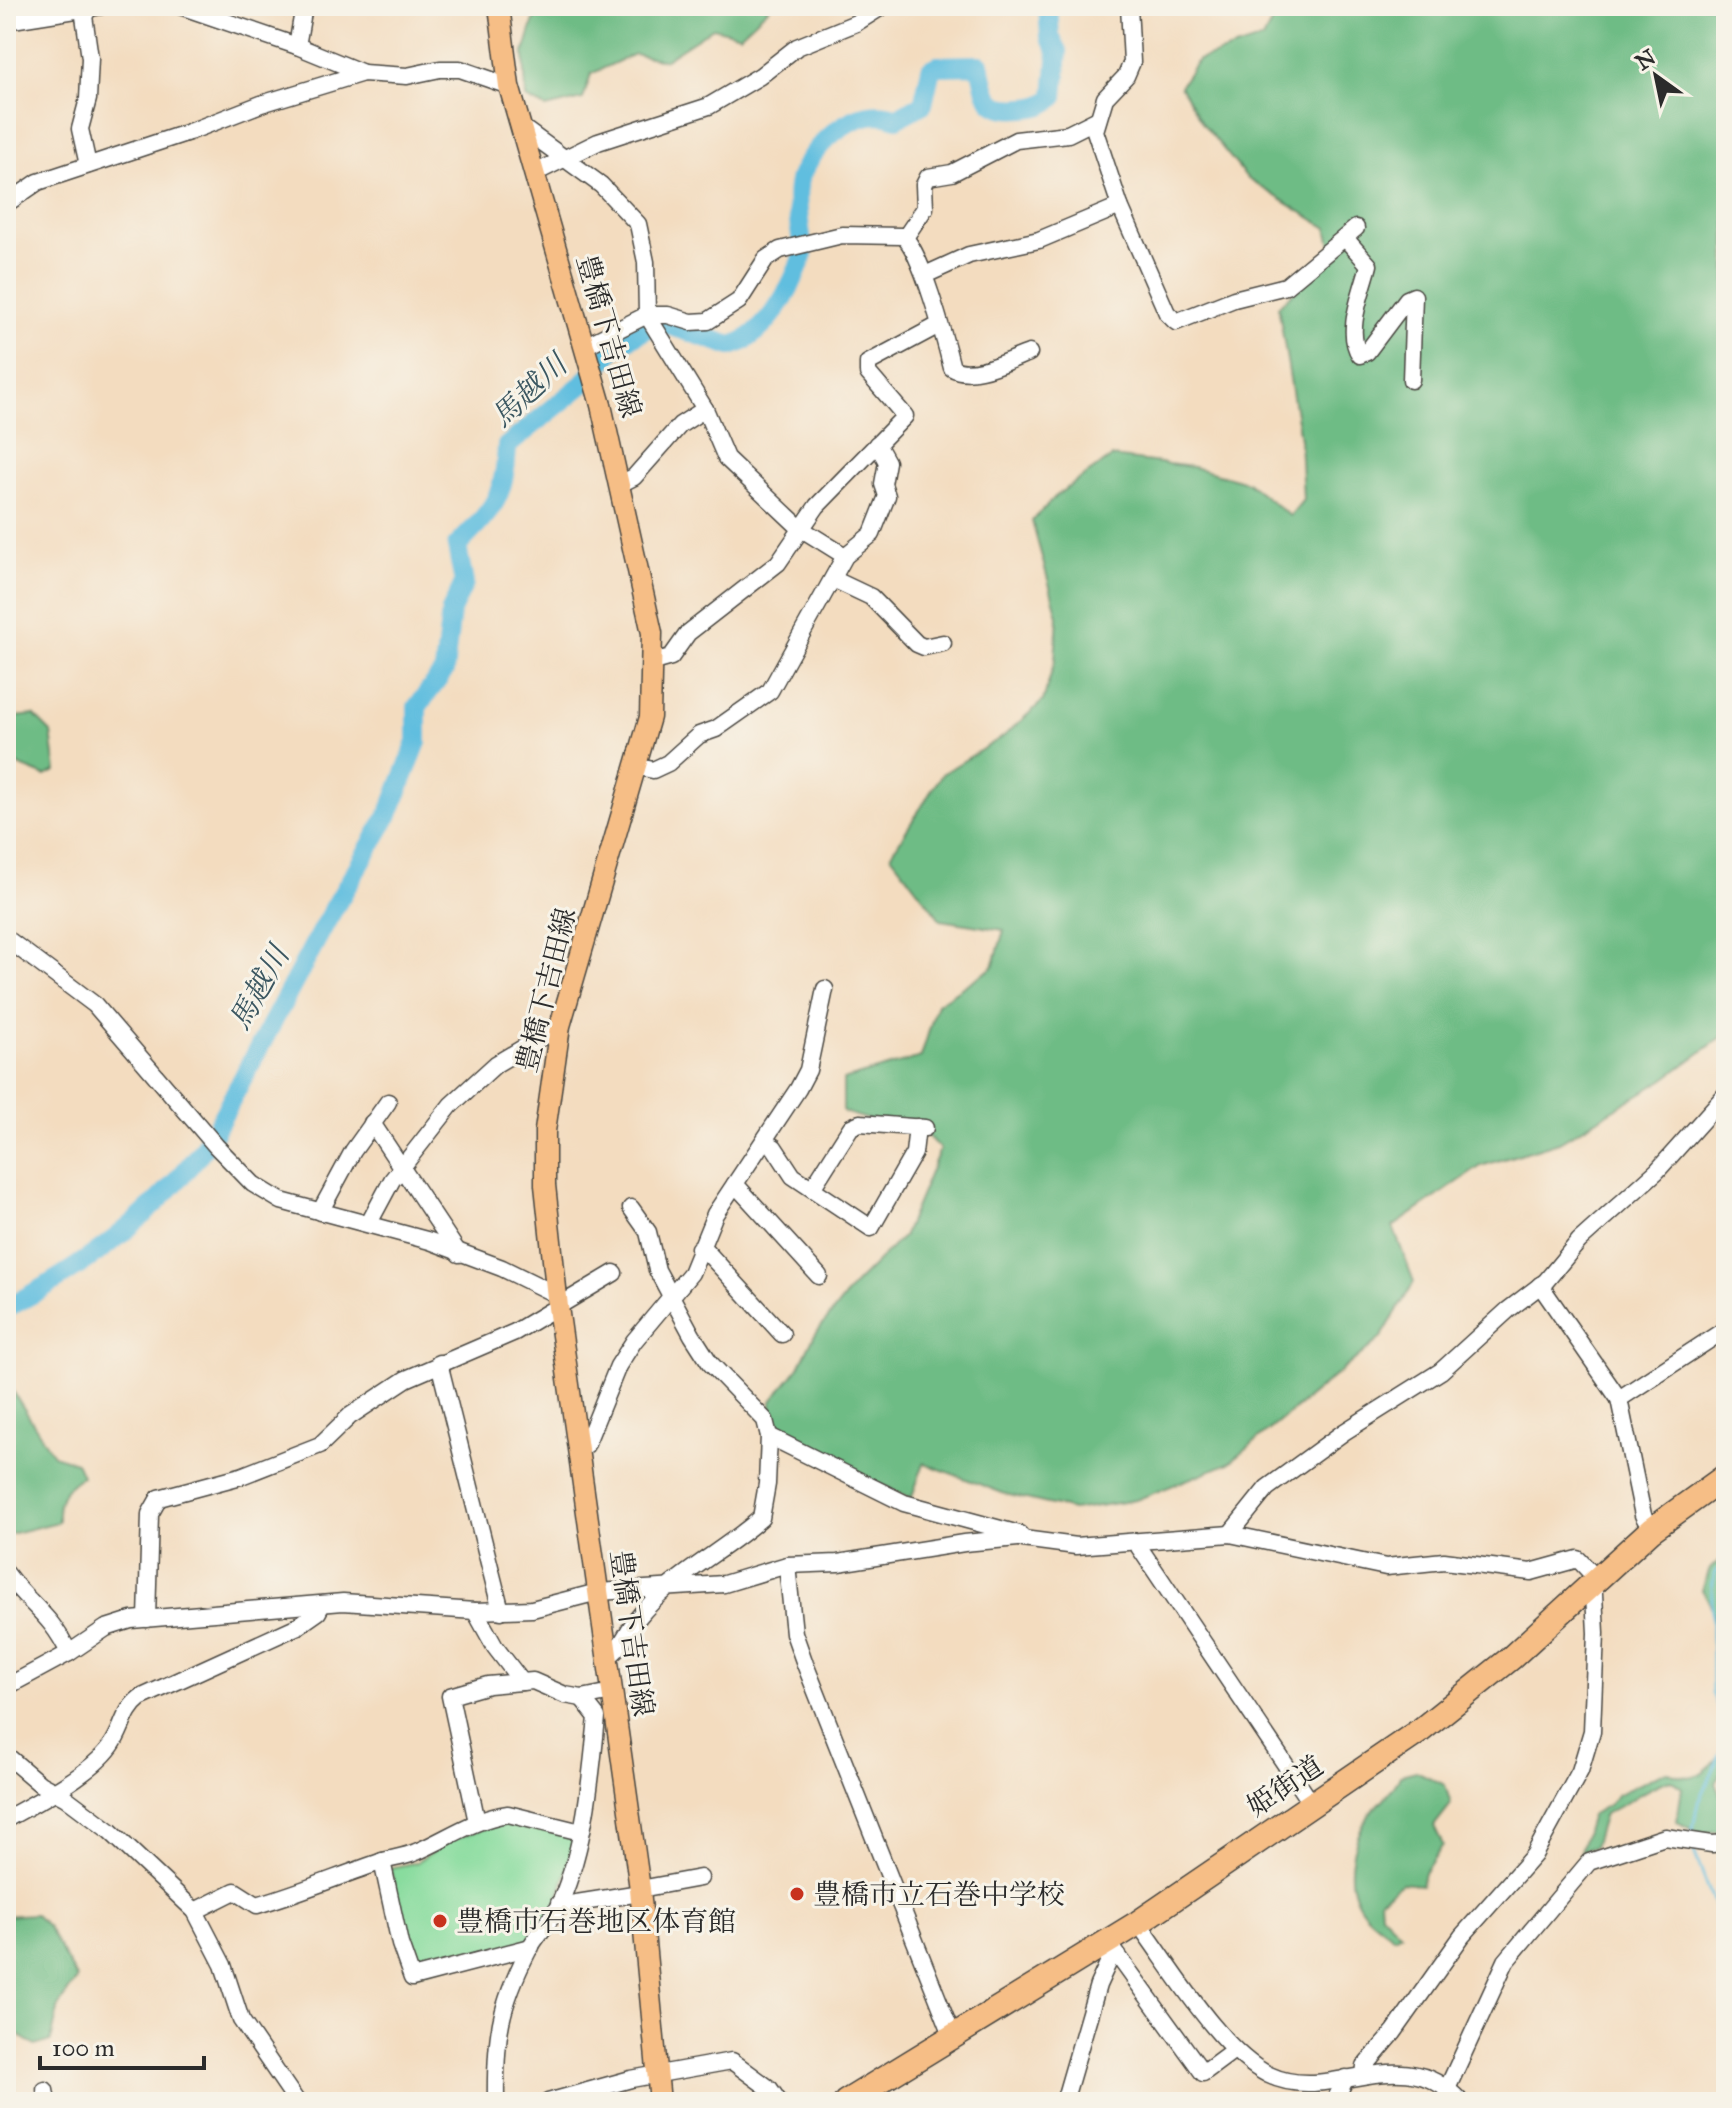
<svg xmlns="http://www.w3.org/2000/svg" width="1732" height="2108" viewBox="0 0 1732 2108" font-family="'IM FELL Great Primer','Noto Serif JP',serif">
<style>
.green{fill:#88dc9e;stroke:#5a8464;stroke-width:2}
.forest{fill:#6ebc85;stroke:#4c7458;stroke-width:2}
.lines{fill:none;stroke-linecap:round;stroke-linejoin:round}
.stream{stroke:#61bedf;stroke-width:3}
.river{stroke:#61bedf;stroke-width:20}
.minor-casing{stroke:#494641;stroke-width:19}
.major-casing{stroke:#494641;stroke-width:23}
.highway-casing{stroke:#494641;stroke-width:27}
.minor{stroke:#fff;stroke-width:16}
.major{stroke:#f6be86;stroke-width:20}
.highway{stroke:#f6be86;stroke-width:24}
.poi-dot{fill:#c8321e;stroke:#f7f3e8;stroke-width:3}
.labels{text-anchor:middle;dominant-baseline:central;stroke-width:6;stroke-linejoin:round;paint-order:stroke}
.street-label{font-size:28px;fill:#2b2b2b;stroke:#f7f3e8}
.poi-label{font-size:28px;fill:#2b2b2b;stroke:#f7f3e8;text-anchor:start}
.water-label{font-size:30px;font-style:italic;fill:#3b5761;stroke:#f7f3e8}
</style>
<rect width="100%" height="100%" fill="#f7f3e8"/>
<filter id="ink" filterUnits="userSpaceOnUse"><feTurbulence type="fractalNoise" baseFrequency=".0125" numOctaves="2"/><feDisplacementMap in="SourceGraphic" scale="16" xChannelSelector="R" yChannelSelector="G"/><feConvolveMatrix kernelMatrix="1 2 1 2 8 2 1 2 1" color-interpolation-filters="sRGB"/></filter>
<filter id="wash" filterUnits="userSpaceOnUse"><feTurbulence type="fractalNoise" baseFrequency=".006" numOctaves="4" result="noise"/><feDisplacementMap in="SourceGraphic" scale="32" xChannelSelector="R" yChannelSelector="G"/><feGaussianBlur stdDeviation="1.8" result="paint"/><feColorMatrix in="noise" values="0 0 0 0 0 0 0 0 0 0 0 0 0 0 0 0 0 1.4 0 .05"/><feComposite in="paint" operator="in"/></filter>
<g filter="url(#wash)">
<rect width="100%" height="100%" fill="#f3dcbf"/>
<polygon class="green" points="504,1822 534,1825 577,1838 556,1905 530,1942 414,1974 390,1868 417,1862 450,1840"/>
<g class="forest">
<polygon points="538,6 771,6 740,35 713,28 664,60 634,54 591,74 583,99 546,108 526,98 524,53"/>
<polygon points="1280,6 1726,6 1726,1034 1663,1080 1559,1142 1481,1166 1393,1227 1414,1282 1381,1338 1229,1463 1136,1500 1073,1510 1005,1494 924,1463 911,1499 770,1431 772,1401 799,1367 814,1336 855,1284 904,1235 940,1149 917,1125 887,1125 843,1112 843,1080 921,1057 937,1004 993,967 1004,930 941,920 891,855 942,774 1004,736 1043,701 1055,660 1058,616 1032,521 1057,495 1112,457 1193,467 1247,482 1290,516 1303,500 1300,439 1278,306 1334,257 1327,228 1248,179 1203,124 1180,86 1198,60 1263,39"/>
<polygon points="34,715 51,732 56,771 45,776 6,760 6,718"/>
<path d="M6,1380L53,1455L76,1462L82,1476C62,1489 57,1499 58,1522L6,1535Z"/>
<path d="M1726,1554L1722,1672L1726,1711C1705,1670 1729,1626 1702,1590L1710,1569Z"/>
<path d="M1726,1751V1764L1715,1783C1723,1806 1732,1800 1719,1831L1700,1833L1677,1822L1682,1788L1671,1780C1647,1786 1627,1805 1604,1814L1594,1847L1580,1851L1591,1815L1610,1804L1616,1795L1666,1771C1699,1785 1702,1772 1726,1751Z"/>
<path d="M1416,1771L1445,1785L1451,1804L1434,1826L1443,1845L1424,1873L1421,1885L1402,1883L1380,1899L1381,1913L1401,1933L1394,1937C1384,1929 1373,1922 1365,1913C1341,1885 1351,1841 1370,1814C1381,1800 1394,1792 1400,1775Z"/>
<polygon points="34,1914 48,1927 77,1979 59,2005 51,2041 35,2046 18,2034 6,2034 6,1916"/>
</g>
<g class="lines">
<g class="stream">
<polyline points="1726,1563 1715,1572 1712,1588 1712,1693 1726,1727"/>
<polyline points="1692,1835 1697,1807 1726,1741"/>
<polyline points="1692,1846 1726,1935"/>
</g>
<path class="river" d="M6,1308C88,1266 160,1212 212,1136L326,922L390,812L417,742V707L444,671L451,611L464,583L457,546C492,510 505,499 507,446L584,383L617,345L660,322L731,346C767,336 792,288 803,255C802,233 792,196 801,175C816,141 858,102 897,118L923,104L931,69L937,66L980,65C987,98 987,111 1024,108C1037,107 1044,106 1054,97L1058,51L1050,37L1048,6"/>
</g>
</g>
<g filter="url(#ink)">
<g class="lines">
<defs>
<g id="minor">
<polyline points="180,6 297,46"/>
<polyline points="304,6 297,46 363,73"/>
<polyline points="88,10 84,16 90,58 88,99 80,129 88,165"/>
<polyline points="6,21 101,6"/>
<polyline points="521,131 527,131 601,185 638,224 646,262 647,315 705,409 726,458 800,528 845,556"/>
<polyline points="533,174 598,142 709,106 760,76 797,47 856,23 883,6"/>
<polyline points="6,204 38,182 189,132 261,104 363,73 407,76 440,69 460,69 509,86"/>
<polyline points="1120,206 1167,313 1176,322 1234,299 1286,286 1356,228"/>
<polyline points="906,236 925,208 924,185 928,177 952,173 1016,140 1068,134 1098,119"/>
<path d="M1345,238L1369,265C1363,290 1344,332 1360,355L1367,352L1407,299L1414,296L1411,380"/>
<polyline points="925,275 969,255 1039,240 1120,206 1095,131 1105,98 1126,76 1132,62 1129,6"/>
<path d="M585,346L647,315H668L691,322L708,321L739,301L766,259L780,250L842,235L902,236C919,243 946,344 952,368C972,380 1008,360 1029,353"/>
<polyline points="620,484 634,477 680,425 705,409"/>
<polyline points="833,579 871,597 917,644 924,647 943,643"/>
<polyline points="653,662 671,657 688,633 778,563 817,506 905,416 868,373 868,363 939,325"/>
<polyline points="639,767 653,770 668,763 699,735 716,729 770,691 845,556 872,534 887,496 883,484 887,462 877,444"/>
<polyline points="6,938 95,1005 216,1146 253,1184 281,1201 430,1241 502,1268 557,1295"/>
<polyline points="372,1123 459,1254"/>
<polyline points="764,1141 774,1147 793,1176 871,1228 914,1153 917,1127"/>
<polyline points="735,1184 819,1276"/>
<polyline points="813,1187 851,1127 860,1123 925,1128"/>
<polyline points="320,1212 353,1151 388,1102"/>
<polyline points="369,1223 392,1180 451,1105 496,1064 560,1026"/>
<polyline points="699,1248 706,1251 782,1334"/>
<polyline points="1540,1285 1619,1399 1643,1515 1651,1530"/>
<polyline points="439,1363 501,1611"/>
<polyline points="1619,1399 1726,1329"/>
<polyline points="769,1436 904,1503 1019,1534 1023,1539 1076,1546 1230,1534 1386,1567 1444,1561 1531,1572 1578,1559 1593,1575 1596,1633 1592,1731 1580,1771 1534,1855 1462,1936 1394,2032 1365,2066 1364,2075"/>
<polyline points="577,1448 586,1445 618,1366 634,1341 691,1273 715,1214 798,1089 808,1070 825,989"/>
<polyline points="1230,1534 1267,1488 1344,1432 1441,1371 1508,1310 1546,1281 1579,1241 1657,1171 1726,1094"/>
<polyline points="1140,1542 1139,1547 1312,1804"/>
<polyline points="787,1565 794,1633 805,1664 953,2037"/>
<path d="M6,1573C30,1606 50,1613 69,1653"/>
<polyline points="475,1611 495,1647 522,1682"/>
<polyline points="147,1619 150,1514 159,1498 241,1476 320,1445 350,1416 406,1379 515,1332 614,1273"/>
<path d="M607,1657C622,1649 626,1632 637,1619C671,1576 720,1554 761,1518L767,1484L769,1436L765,1420L710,1363L692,1335L657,1270L648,1232L631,1208"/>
<polyline points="6,1687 69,1653 106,1628 131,1620 343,1602 475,1611 532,1609 598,1592 724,1584 787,1565 838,1563 964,1543 1018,1538"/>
<polyline points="6,1755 40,1784 66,1798 110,1831 195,1911 223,1965 241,2020 297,2102"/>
<path d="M6,1819C37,1802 90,1775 111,1746C123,1730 123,1711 140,1698L298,1626L318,1612L322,1604"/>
<polyline points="477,1822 450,1696 488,1685 533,1681 565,1695 582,1698 612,1692"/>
<polyline points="382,1861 400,1944 412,1978 531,1947"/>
<polyline points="640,1889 700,1878"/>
<polyline points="559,1903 564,1905 640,1893"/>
<path d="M195,1911L235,1891L257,1905C299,1893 339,1876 380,1862C392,1858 405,1857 416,1852C447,1839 473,1819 508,1814L581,1832"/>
<path d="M1138,1923C1171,1967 1220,2051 1269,2075C1332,2105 1402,2037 1461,2102"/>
<polyline points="1108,1942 1203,2073 1234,2050"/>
<polyline points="1447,2089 1506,1961 1589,1862 1665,1837 1712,1844 1726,1843"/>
<polyline points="45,2090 47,2102"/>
<path d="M496,2102C495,2038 499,2007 529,1949C538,1933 552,1920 560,1903C585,1845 591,1779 597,1717L582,1698"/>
<polyline points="548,2102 631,2079 732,2061 770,2089 779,2102"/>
<polyline points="1064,2102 1098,1985 1114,1950"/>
<polyline points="1334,2102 1346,2078"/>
</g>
<polyline id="major" points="499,6 509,86 601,405 652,633 650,717 560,1026 545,1131 545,1185 558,1307 640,1889 660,2102"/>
<polyline id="highway" points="846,2102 1138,1923 1421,1730 1511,1658 1651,1530 1726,1476"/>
</defs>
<use href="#minor" class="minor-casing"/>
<use href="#major" class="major-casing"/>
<use href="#highway" class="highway-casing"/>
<use href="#minor" class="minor"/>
<use href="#major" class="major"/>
<use href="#highway" class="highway"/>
</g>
</g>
<g class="poi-dot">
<circle cx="797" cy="1894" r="8"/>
<circle cx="440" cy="1921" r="8"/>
</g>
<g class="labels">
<g class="street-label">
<text transform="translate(609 336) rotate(74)">豊橋下吉田線</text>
<text transform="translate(546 990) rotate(-76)">豊橋下吉田線</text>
<text transform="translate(632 1633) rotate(82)">豊橋下吉田線</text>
<text transform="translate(1285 1786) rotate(-34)">姫街道</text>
</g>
<g class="poi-label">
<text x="813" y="1894">豊橋市立石巻中学校</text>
<text x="456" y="1921">豊橋市石巻地区体育館</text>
</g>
<g class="water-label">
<text transform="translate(529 391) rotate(-43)">馬越川</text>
<text transform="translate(259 988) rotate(-61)">馬越川</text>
</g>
</g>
<rect width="1732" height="2108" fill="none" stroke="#f7f3e8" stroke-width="32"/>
<g transform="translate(1656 76) rotate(327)" stroke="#f7f3e8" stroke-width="6" paint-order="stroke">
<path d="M0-6L14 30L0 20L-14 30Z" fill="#2b2b2b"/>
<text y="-12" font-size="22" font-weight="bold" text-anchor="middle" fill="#2b2b2b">N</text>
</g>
<path d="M40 2056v12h164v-12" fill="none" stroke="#2b2b2b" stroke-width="4"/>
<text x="52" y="2056" font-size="24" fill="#2b2b2b" stroke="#f7f3e8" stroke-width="6" paint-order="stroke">100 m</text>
</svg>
